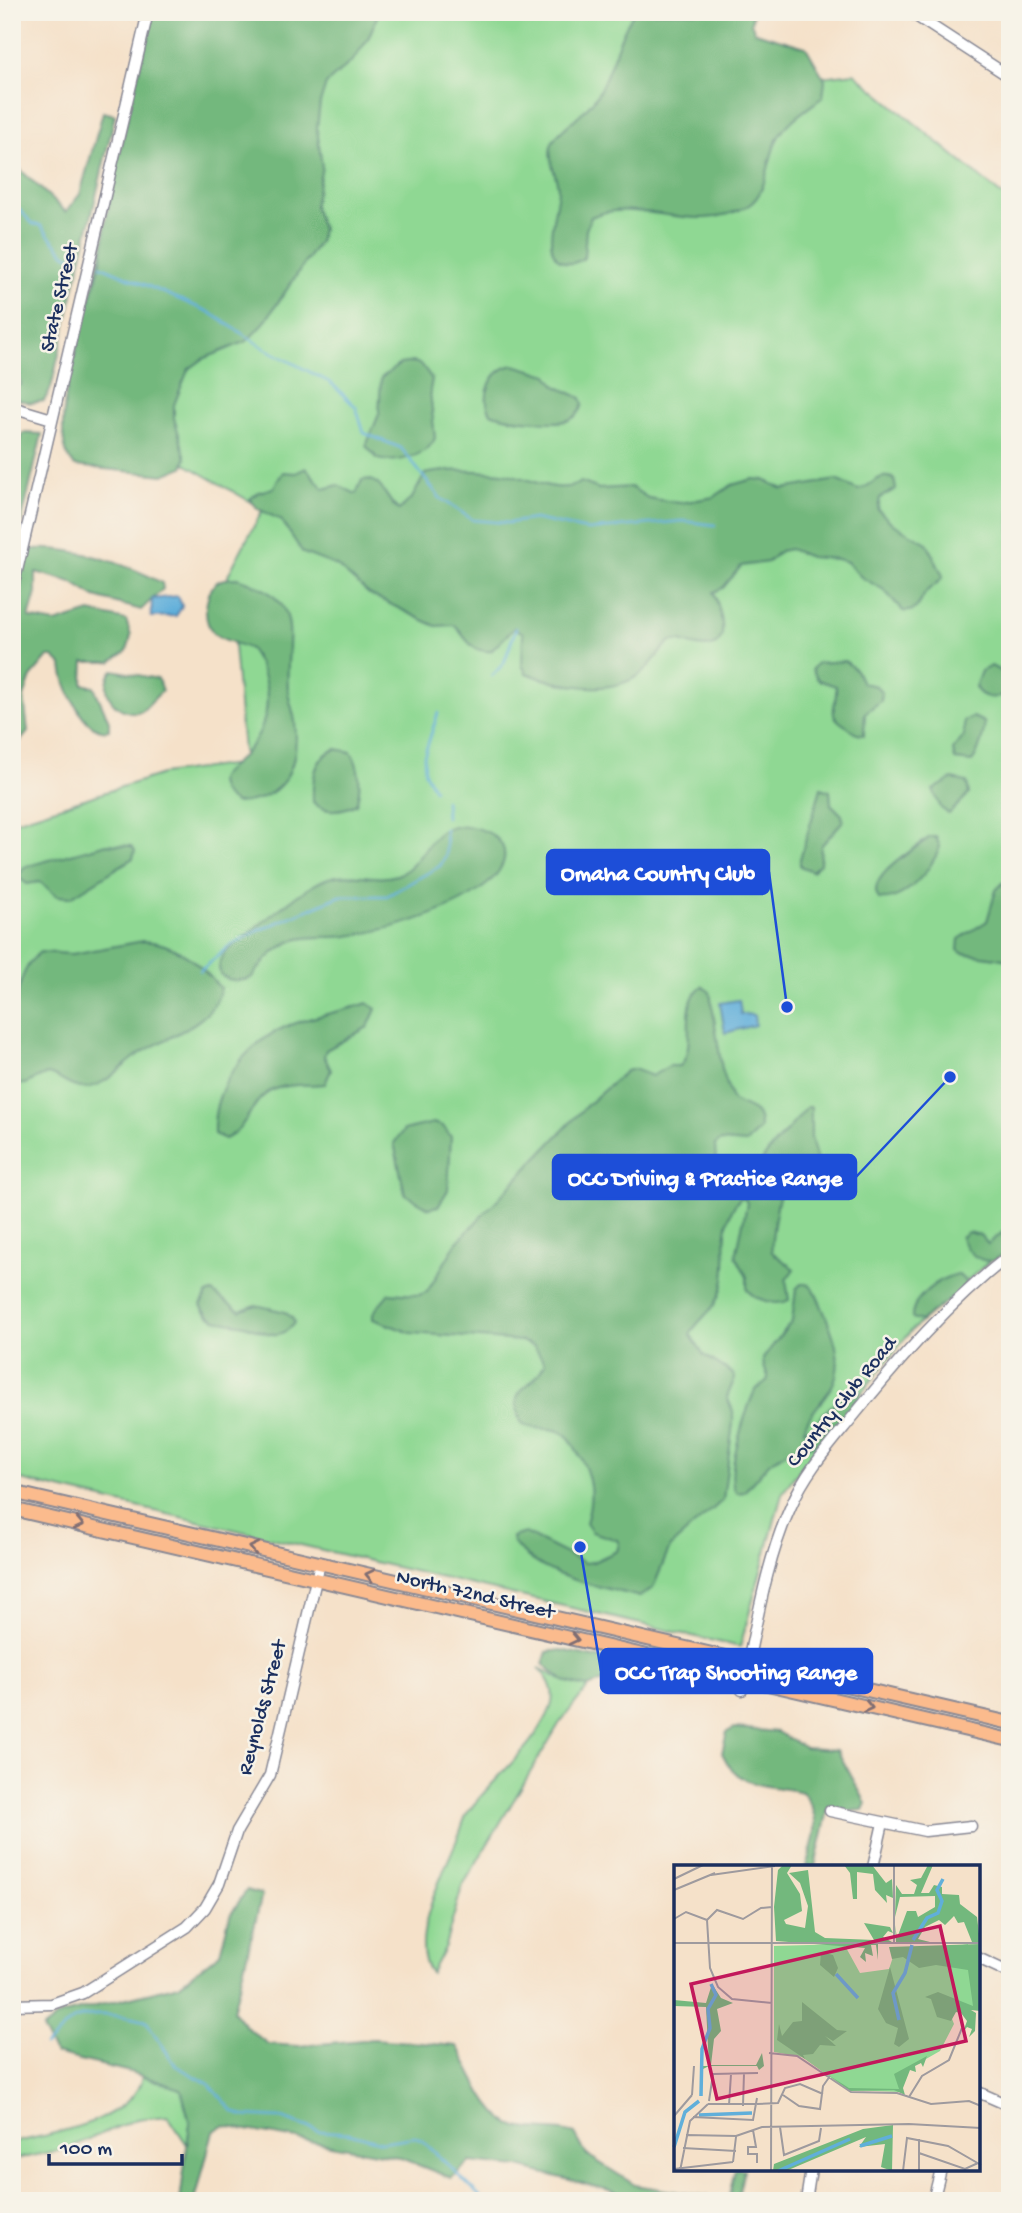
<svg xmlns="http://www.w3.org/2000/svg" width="1022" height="2213" viewBox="0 0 1022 2213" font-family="'Gochi Hand',sans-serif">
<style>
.green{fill:#8fd893;stroke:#558478;stroke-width:2}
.forest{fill:#73b87d;stroke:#47746e;stroke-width:2}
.water{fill:#60afda;stroke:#3e6f9c;stroke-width:2}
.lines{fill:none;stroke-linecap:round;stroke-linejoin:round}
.stream{stroke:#60afda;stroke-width:2.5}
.minor-casing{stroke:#888894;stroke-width:13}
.major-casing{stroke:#888894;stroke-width:16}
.minor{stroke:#fff;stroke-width:10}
.major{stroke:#fbbb8d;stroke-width:12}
.oneway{stroke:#806e73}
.labels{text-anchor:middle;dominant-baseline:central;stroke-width:5;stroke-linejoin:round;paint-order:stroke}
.street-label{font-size:21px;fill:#1b2f5e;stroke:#f7f3e8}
.inset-river{fill:none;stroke:#60afda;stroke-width:3.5}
.inset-road{fill:none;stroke:#9e9a9e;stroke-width:2}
.view{fill:#c2185b;fill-opacity:0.15;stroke:#c2185b;stroke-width:3.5}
.inset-edge{fill:none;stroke:#1b2f5e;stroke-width:3.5}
.leader{fill:none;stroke:#1d4ed8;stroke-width:2.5}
.callout-dot{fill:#1d4ed8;stroke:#f7f3e8;stroke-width:2.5}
.callout{fill:#1d4ed8;stroke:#1d4ed8;stroke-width:2.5}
.callout-label{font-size:23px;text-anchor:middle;font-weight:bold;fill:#fff}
</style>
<rect width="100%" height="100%" fill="#f7f3e8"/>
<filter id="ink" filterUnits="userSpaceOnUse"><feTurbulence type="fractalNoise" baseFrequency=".0143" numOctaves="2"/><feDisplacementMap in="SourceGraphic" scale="14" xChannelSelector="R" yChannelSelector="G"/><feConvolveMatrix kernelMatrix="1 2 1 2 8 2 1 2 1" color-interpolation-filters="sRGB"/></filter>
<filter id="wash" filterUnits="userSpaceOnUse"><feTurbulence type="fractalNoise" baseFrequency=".00686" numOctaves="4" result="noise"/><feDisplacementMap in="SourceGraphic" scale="28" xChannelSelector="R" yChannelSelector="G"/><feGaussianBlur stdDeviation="1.57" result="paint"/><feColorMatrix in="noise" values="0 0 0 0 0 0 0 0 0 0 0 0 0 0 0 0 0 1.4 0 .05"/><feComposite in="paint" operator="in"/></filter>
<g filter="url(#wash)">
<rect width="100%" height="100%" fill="#f5e1c9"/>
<g class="green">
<polygon points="158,12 739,12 737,87 854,73 1010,202 1010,1243 911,1331 793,1478 782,1494 740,1647 12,1478 12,822 162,774 244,763 228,575 263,509 170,455 69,389"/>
<path d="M539,1668L564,1681L588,1687L559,1724L462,1887L445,1946L431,1973C406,1942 446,1868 458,1837C462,1829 463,1819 468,1812C492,1779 537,1745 551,1707C556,1691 549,1679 539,1668Z"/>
<path d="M142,2076L181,2089L190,2123L188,2146L168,2116L137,2119L65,2149L12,2160V2143C50,2134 135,2121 142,2076Z"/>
</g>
<g class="forest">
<path d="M153,12H379L368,39L353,60L326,84L320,103L317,128L322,167L314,206L322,229L319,242L264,323L247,341L203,359L188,370L174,405V418L186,458L183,467L164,475L75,466C39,434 94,299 102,257C105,243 104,229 107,215C119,147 137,79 153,12Z"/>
<path d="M634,12H753L751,23L755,32L806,47L825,80L823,97C807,109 790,119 779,136C767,155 769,192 749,205C696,238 636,195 591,217L586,230L584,258C577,262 573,265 564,262C539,254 558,207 558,188C557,174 545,155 553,141C563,125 585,115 597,95C612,69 617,37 634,12Z"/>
<polygon points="103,112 115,115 51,388 44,401 31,403 12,398 12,387 21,385 17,368 12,366 12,162 66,212 80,194"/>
<path d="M414,362L422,365L432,379L430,391L435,438C428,456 396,464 378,459L366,446L379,414L381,378L400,364Z"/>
<path d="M514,365L548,375L556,386L581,398L583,404C581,411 577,417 569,420C555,425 504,419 491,413C480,394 492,369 514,365Z"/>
<polygon points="23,433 42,434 12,562 12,466"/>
<path d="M306,468L324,489L338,485L356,494L362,480C383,476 385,501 399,510L412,498L425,474C449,468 478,471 502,473C528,476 557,497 581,482L599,489L631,487L648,498L680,503L714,497L732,485L753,479L764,480L783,489L836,480L858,490C873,486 879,471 894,479L896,489L880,498L878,510L893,524L927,543L943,576C939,584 933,585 927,591C919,601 919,613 903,611L884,590L861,577L847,562L837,559L810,557L790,549L780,551L768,562L741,566L723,588L714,592C719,609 737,653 697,646C686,644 683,639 671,641C659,651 653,664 642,673C611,697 560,686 526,673L522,665L523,633L514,628L491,651C470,653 466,636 454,625L436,626L427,622L369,594L337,566L303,553L281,520L258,509L250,499L259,492L273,488L283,472L296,473Z"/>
<path d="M33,549C75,547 126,563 162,583L163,589L141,610L95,597L71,582L36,572V593L29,618L55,623L90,612L126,620L131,636L127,651L111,662H84L83,684L94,687L109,721V730C84,735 63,685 62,665L53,657H48L31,677L24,697L28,732L12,751C12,720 4,560 33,549Z"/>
<path d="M238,578C310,601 284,637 288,691C289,701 294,712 295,722C300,768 284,801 235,803C225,797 219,791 219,779C226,768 238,762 247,751C273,720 273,682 250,649C239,643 222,641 214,633C202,622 204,593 217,582C223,578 231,578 238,578Z"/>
<path d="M845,661L856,670L862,683L876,686L882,692L881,701L865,713L864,735C856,735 855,732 849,728C823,713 838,709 836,686L818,680L812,669L817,663Z"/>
<path d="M991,666L1010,676V695C997,698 982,701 975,687L981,671Z"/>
<path d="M113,670L158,679L162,691L142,711C117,718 96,691 113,670Z"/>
<path d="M973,717L984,722C986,730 978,755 972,762L955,760L953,750L964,736V721Z"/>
<path d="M336,749L351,752C360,766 362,788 356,804C343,811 324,814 313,802C312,781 313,757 336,749Z"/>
<polygon points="952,779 967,782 969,794 949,814 941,808 933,790"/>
<polygon points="821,788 830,791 831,804 842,815 843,821 821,846 820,864 812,871 800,866 800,859"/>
<path d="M453,826C468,826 481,827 494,836C503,843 507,851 503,863C487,905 388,931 348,936C329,939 307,934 290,942C273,950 262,964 251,978C228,986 208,974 226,951C251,933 306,883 332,877C353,871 377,882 397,875C422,866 426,834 453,826Z"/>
<path d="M930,837H936L940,847C932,868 905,903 879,899C863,878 915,849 930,837Z"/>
<polygon points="107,844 131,846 135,850 133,858 71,897 57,896 40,882 27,884 18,877 24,867"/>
<polygon points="1010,876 1010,960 962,953 958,950 959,939 987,921 996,890"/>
<path d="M143,941C176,942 200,964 220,988C218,1022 161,1039 138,1055C122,1066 103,1089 82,1088C69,1088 60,1076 47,1074L25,1084L12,1085C12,1049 8,976 40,952L72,954Z"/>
<path d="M702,986L710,992L722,1069L732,1100C748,1110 761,1107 760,1129L746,1143L720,1141L715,1145L716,1163L708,1180L728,1186L751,1184C761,1151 787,1134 807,1107H811V1137L820,1175L818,1181L783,1186C778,1193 770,1243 772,1252L794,1269L786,1280L789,1300C777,1307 756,1300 747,1290V1277L736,1256L747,1204L745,1198H740C716,1226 731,1257 722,1289C717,1309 699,1318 690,1334L704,1355L732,1373L735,1378L727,1397L733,1411V1423L723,1500L670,1547L653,1588L639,1597C595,1584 545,1580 513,1543L512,1537L525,1533L584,1563L593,1562L617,1551L619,1544L617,1540L592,1532L586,1523C594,1495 592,1477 577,1451C572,1442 569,1435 559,1431C546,1427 536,1431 522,1424C505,1383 532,1393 545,1363L534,1346L521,1341L411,1333L373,1319V1313L389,1293L419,1295L427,1292L457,1242L587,1105L626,1071L634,1069L652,1076L669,1066H680C699,1045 677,1005 702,986Z"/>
<path d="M368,1003L376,1009L368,1027L326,1050L324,1056L331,1070L325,1084C309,1086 290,1083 275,1089C249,1099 250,1128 225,1139L214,1134C212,1088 243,1046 285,1027C311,1016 341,1012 368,1003Z"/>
<polygon points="433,1123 443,1126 451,1137 448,1190 438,1206 429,1208 405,1194 394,1143 404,1130"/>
<path d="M1010,1226V1250L993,1261C978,1262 966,1252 961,1237L968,1232L980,1235L988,1244Z"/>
<path d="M958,1274L966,1282L963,1289L921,1321L912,1318C911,1298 940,1277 958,1274Z"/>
<path d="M801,1284H809L815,1291C827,1320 849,1358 831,1388C823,1402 808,1414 804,1430L812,1428C823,1412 840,1396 858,1388L861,1396L820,1443L788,1451L769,1463L744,1492L737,1493C722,1480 747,1408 755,1390C779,1374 763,1379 763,1358L792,1321L796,1289Z"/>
<path d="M212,1292L240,1311L256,1305L285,1312L293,1319L294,1323C280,1344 262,1330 244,1325C227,1321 210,1324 201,1305L207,1294Z"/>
<polygon points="561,1650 641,1667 645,1673 643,1681 609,1679 588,1687 580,1686 564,1681 543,1664 547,1652"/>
<path d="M735,1728L777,1732L805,1748L837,1750L866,1803L863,1810L851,1811L829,1806L815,1866H806C815,1838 823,1816 802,1792C767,1784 739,1791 722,1753L727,1732Z"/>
<path d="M247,1890L262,1895L233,2011L246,2027L268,2044L298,2046L374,2039L457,2046C472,2070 488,2119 517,2127C538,2132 556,2127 575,2134L586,2154L635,2185L728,2200L735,2169H744L737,2201H652L519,2167L470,2162L451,2178L398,2157L224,2126L213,2131L195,2201H180L190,2123L181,2089L130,2072L55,2054L42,2029L60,2015L179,1985L220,1953L230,1915Z"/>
</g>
<g class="water">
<polygon points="178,596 182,606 176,616 151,617 152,599"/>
<polygon points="739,1000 741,1014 754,1015 755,1025 725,1033 720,1003"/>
</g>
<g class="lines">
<g class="stream">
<polyline points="12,202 33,224 40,225 65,254 74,258"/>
<polyline points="101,266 209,312 266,349 331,383 356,407 364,433 401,448 440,498 473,520 508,523 534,519 587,530 683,521 715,525"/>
<polyline points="492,676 504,663 516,628"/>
<polyline points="434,789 425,773 424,756 438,713"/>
<polyline points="445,800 446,817"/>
<polyline points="200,971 228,947 255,932 340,896 387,896 440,866 446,855 445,829"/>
<path d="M45,2046C56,2040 63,2026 73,2020C93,2010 125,2016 146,2021L176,2066L209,2084L234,2112L243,2116L281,2118L319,2131L349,2133L382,2142L414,2137L423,2141L485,2201"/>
</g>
</g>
</g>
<g filter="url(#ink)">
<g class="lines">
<defs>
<g id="minor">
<polyline points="910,12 1010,77"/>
<polyline points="12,407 52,419"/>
<polyline points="12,592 148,12"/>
<path d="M742,1690C756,1629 765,1563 791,1506C805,1473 829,1446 851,1419C899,1360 949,1302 1010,1255"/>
<polyline points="830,1811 925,1831 971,1826"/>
<polyline points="873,1867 883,1823"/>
<polyline points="978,1958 1010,1973"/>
<polyline points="12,2005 52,2004 83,1993 187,1927 205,1908 219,1884 237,1831 270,1775 320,1563"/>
<polyline points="978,2092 1010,2106"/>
<polyline points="806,2201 811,2169"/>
<polyline points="933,2201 941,2169"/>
</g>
<g id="major">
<polyline points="12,1492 1010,1723"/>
<polyline points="12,1509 1010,1740"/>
</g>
</defs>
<use href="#minor" class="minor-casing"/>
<use href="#major" class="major-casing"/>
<use href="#minor" class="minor"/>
<use href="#major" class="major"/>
</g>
<defs><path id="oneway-chevron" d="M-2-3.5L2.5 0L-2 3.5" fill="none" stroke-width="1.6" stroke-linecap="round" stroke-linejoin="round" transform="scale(1.75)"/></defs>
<g class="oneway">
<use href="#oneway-chevron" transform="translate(79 1524) rotate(13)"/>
<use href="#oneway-chevron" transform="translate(254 1548) rotate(-167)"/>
<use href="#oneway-chevron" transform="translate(370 1575) rotate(-167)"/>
<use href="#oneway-chevron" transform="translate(574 1639) rotate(13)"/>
<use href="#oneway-chevron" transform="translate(868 1707) rotate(13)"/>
</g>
</g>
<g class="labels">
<g class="street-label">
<text transform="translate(61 298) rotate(-77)">State Street</text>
<text transform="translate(843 1403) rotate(-51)">Country Club Road</text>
<text transform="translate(475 1596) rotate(13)">North 72nd Street</text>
<text transform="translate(264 1708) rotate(-75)">Reynolds Street</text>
</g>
</g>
<g transform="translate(674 1865)">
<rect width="306" height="306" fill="#f5e1c9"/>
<path d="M170,79L186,108L215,104L219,92L294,79L300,141L275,146L280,159L266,186L231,206L226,227L174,225L128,192L100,187V81Z" fill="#8fd893"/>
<path d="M109,0H118L113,8L126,29L128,46L110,55L112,59L131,63L134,41L126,18L115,8L134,5L141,67L151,73L200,75L190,58L216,62L219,68L214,66L209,72L218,77L204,79V95L202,80H197L199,91L191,88L192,97L186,92L191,83L102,76L100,42L104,5ZM170,0H198L212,18L218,14L219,33L212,30L213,38L201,25L199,9L183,7V34H179L176,8ZM254,0H259L247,28H255L260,20L268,22V29L285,30L286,39L303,52L306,77H298L290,57L284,58L280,51L271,60L265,55L251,62L244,74L256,77H222L221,60L223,73L233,46H242L244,52L261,42V31L226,32L221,52L222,20L228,29H240L243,20L236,15L247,13ZM306,79V146L297,145L302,148L301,166L295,172L298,164L293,162L289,167L293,156L287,148L282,147L277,156L263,152L257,134L251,132L264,127L299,141L294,105L262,100L245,103L229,92L218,94L215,82ZM147,87L159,90L164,103L160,112L146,100ZM216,102L235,174L225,182L220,179L224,163L212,158L204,144ZM38,119L47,133L59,138L43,144L47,166L40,174L37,200H82L88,188L90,201L85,205L83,201H35L29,204L27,218V201H35L32,142L0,141V135L32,138ZM128,137L163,165L173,166L159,176L151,171L162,181L146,180L139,189L129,190L131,194L103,175L105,159L108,171L119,157L128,156ZM253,191L249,202L247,198L241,201L242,207L236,205L229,223L231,230L220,225L176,226L156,211L175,223L225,224L220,209ZM219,260L218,306L207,302L211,279L185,282L192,272L112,306H99L100,299L189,264Z" fill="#73b87d"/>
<path class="inset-river" d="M239,75L253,53L264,48L268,36L263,25L269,14M162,109L184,133M225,155L219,128L231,108L238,80M27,231L28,184L36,163L34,144L42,130L37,119M25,250L78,248M186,281L218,271M0,282L11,247L25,236M104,306L176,274"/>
<path class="inset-road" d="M37,10L101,1M0,14L29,0M0,25L41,8M0,54L12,47L33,55M33,55L36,103L44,122L58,134L98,138M33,55L43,45L69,54L87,43L98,42M0,78H307M220,78V0M95,188L123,191L177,227L223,228L257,239L295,236L307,241M18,230L20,201M109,230L125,241L146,244L149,221L156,211M235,232L248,211L275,195L288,163M35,236L39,209L84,208M34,239H82M83,239L104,238L111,223L126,219L149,229M55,240L57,209M69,241L70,208M0,251L18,230M19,252L79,255L83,233M106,262L110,290L145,276L147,263M79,265L82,282H74V289H83V298M12,270L63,271M62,271L88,262L235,259L307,263M9,283L62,286M245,288L291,304L304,298M59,297L62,272M0,304L59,297M6,306L16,256L34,239M97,306L98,1M229,306L233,273L274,281L307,300M245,306V274"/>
<path class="view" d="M266,61L292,176L43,234L17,119Z"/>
<rect width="306" height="306" class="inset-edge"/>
</g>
<path class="leader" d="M787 1007L769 872M950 1077L856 1177M580 1547L601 1671"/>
<g class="callout-dot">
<circle cx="787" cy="1007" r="7"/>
<circle cx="950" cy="1077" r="7"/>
<circle cx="580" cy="1547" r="7"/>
</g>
<g class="callout">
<rect x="547" y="850" width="222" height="44" rx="7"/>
<rect x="553" y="1155" width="303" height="44" rx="7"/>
<rect x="601" y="1649" width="271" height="44" rx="7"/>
</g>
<g class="callout-label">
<text x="658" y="880">Omaha Country Club</text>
<text x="705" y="1185">OCC Driving &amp; Practice Range</text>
<text x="736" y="1679">OCC Trap Shooting Range</text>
</g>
<rect width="1022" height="2213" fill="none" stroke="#f7f3e8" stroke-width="42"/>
<path d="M49 2154v10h133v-10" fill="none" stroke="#1b2f5e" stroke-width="3.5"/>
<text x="60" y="2154" font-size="21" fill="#1b2f5e" stroke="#f7f3e8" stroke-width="5" paint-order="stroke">100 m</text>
</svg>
